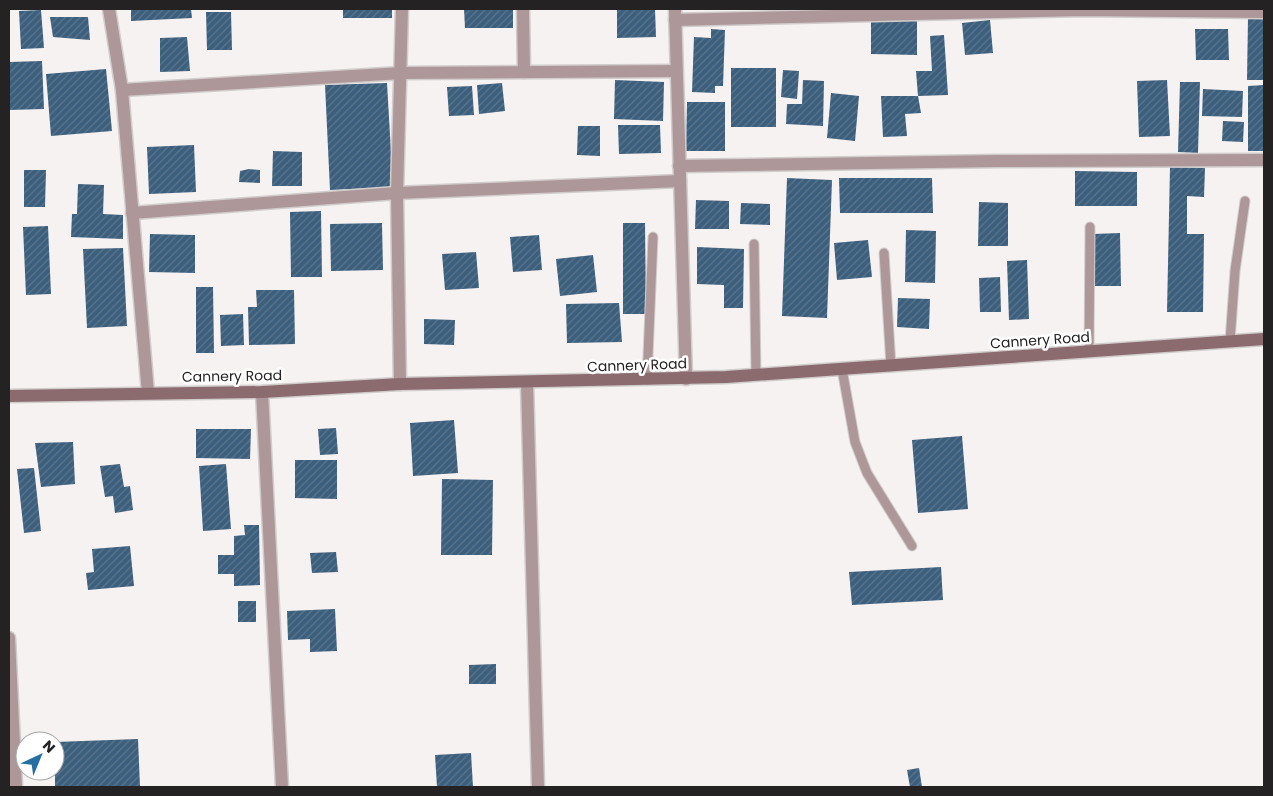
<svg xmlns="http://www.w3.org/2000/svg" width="1273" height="796" viewBox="0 0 1273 796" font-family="Poppins,sans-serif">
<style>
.building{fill:url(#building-hatch)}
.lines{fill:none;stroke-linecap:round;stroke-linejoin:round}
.service-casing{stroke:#d1cdcd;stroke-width:11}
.minor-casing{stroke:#d1cdcd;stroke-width:15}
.secondary-casing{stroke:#d1cdcd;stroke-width:15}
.service{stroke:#ae9799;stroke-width:9}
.minor{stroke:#ae9799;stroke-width:12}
.secondary{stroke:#8c6b6f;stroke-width:12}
.labels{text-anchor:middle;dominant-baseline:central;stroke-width:5;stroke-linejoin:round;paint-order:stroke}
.street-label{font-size:14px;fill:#242222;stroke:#fff}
</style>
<defs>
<pattern id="building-hatch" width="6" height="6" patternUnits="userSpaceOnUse" patternTransform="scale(1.25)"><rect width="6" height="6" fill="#3c5f7d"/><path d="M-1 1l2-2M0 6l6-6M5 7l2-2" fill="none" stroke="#5c768d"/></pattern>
</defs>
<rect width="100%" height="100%" fill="#f7f2f2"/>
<g class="building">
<polygon points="131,9 191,9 192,18 131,21"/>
<rect x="343" y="9" width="49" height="9"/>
<polygon points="464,9 513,9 513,28 465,28"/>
<polygon points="617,9 655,9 656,37 617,38"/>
<polygon points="41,10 44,48 21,49 19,11"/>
<polygon points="206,12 231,12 232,50 207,50"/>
<polygon points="50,17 88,17 90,40 53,37"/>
<polygon points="1248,18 1264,18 1264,80 1247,80"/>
<polygon points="871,19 917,20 917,55 871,54"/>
<polygon points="990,20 993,53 965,55 962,23"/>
<polygon points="711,29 725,30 723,86 715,86 715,93 692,92 694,37 711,38"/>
<polygon points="1195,29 1228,29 1229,60 1196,60"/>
<polygon points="944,35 948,95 918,96 916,71 932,71 930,36"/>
<polygon points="187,37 190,71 160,72 160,38"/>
<polygon points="42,61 44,109 9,110 9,62"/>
<rect x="731" y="68" width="45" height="59"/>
<polygon points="106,69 112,131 51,136 46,74"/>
<polygon points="783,70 799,71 797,99 781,97"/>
<polygon points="615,80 664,82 663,121 614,119"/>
<polygon points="803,80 824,81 823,126 786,124 787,104 802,104"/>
<polygon points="1167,80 1170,136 1139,137 1137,81"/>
<polygon points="1180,82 1200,82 1198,153 1178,152"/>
<polygon points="387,83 393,187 330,190 325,85"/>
<polygon points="502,83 505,111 479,114 477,85"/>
<polygon points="1264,85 1264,151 1248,151 1248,86"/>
<polygon points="472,86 474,115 449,116 447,87"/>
<polygon points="1203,89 1243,91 1242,117 1202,116"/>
<polygon points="831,93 859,96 855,141 827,138"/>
<polygon points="881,96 918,96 921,113 905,114 907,136 883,137"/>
<polygon points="687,102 725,102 725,151 686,151"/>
<polygon points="1223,121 1244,122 1243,142 1222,141"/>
<polygon points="618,125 660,125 661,153 619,154"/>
<polygon points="578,126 600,126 600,156 577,155"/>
<polygon points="194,145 196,192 149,194 147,147"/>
<polygon points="273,151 302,152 302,186 272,186"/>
<polygon points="1170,167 1205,168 1204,197 1187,196 1187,234 1204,234 1203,312 1167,312"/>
<polygon points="249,169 260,170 260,183 239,182 240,171"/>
<polygon points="24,170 46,170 45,207 24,207"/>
<polygon points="1075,171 1137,172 1137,206 1075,206"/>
<polygon points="787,178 832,180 827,318 782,316"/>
<polygon points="839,178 932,178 933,213 840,213"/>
<polygon points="78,184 104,185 103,214 123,215 123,239 71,237 72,214 77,214"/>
<polygon points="696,200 729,201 729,229 695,229"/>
<polygon points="979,202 1008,203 1008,246 978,246"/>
<polygon points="741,203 770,204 770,225 740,224"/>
<polygon points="321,211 322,277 291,277 290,212"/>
<polygon points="382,223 383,270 331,271 330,224"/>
<polygon points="623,223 645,223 646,314 623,314"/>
<polygon points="48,226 51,294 26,295 23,227"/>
<polygon points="906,230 936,231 935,283 905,282"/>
<polygon points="1120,233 1121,286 1095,286 1093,234"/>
<polygon points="150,234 195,235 195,273 149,272"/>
<polygon points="539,235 542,270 513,272 510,237"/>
<polygon points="868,240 872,277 837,280 834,243"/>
<polygon points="697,247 744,249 743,308 724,308 724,285 697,284"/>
<polygon points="123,248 127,326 87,328 83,249"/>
<polygon points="476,252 479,288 445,290 442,254"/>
<polygon points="593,255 597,292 560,296 556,259"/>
<polygon points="1027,260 1029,319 1009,320 1007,261"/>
<polygon points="1000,277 1001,312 980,312 979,278"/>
<polygon points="196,287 213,287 214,353 196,353"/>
<polygon points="256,290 294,290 295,344 249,345 248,307 257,307"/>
<polygon points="898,298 930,299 929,329 897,327"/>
<polygon points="619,303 622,342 567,343 566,304"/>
<polygon points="243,314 244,345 221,346 220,315"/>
<polygon points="424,319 455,320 454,345 424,344"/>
<polygon points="454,420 458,473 413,476 410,423"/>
<polygon points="336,428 338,454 320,455 318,429"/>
<polygon points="196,429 251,429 250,459 196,458"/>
<polygon points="962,436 968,509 918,513 912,440"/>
<polygon points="73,442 75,484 41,487 35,443"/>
<polygon points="295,460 337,460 337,499 295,498"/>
<polygon points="120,464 124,487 130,486 133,510 115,513 113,496 105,497 100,466"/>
<polygon points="226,464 231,529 203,531 199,466"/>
<polygon points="34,468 41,531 24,533 17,469"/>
<polygon points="442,479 493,480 492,555 441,555"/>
<polygon points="244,525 259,525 260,585 234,586 234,574 218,574 218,555 234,555 234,536 245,535"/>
<polygon points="130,546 134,586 88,590 86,573 94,572 92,549"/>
<polygon points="336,552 338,572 312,573 310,553"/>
<polygon points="941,567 943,600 852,605 849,572"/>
<rect x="238" y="601" width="18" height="21"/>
<polygon points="335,609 337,651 310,652 310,639 288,640 287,611"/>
<polygon points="496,664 496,684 469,684 469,665"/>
<polygon points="138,739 140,786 55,787 55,742"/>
<polygon points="471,753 473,787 437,787 435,755"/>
<polygon points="919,768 922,787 910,787 907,770"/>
</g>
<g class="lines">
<defs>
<g id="service">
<polyline points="754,244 756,375"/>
<polyline points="884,253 891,366"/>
<polyline points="1230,341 1235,271 1245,201"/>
<polyline points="1089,351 1090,227"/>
<polyline points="842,369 855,442 867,473 912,546"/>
<polyline points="647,380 653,237"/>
</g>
<g id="minor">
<polyline points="109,9 122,90 148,393"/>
<polyline points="523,9 524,72"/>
<polyline points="675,9 686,379"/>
<polyline points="675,20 1082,10 1264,12"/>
<polyline points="122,90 402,73 676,71"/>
<polyline points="679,166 997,161 1264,160"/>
<polyline points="132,213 397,193 680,181"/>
<polyline points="527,383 538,787"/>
<polyline points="400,384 397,193 402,9"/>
<polyline points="262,392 282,787"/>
<polyline points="9,638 16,787"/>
</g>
<polyline id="secondary" points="9,396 262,392 400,384 726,377 1264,339"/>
</defs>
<use href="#service" class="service-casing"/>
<use href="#minor" class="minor-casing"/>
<use href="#secondary" class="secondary-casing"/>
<use href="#service" class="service"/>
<use href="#minor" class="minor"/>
<use href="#secondary" class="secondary"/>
</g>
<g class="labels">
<g class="street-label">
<text transform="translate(1040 340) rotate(-4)">Cannery Road</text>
<text transform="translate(637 365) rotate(-2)">Cannery Road</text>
<text transform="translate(232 376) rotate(-1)">Cannery Road</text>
</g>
</g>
<rect width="1273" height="796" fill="none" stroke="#242222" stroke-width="20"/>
<g transform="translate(40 756) rotate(44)"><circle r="24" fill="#ffffff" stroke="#a7a7a7"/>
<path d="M0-4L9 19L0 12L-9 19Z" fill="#276fa3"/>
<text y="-8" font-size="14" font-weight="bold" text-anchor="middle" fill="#242222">N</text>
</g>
</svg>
